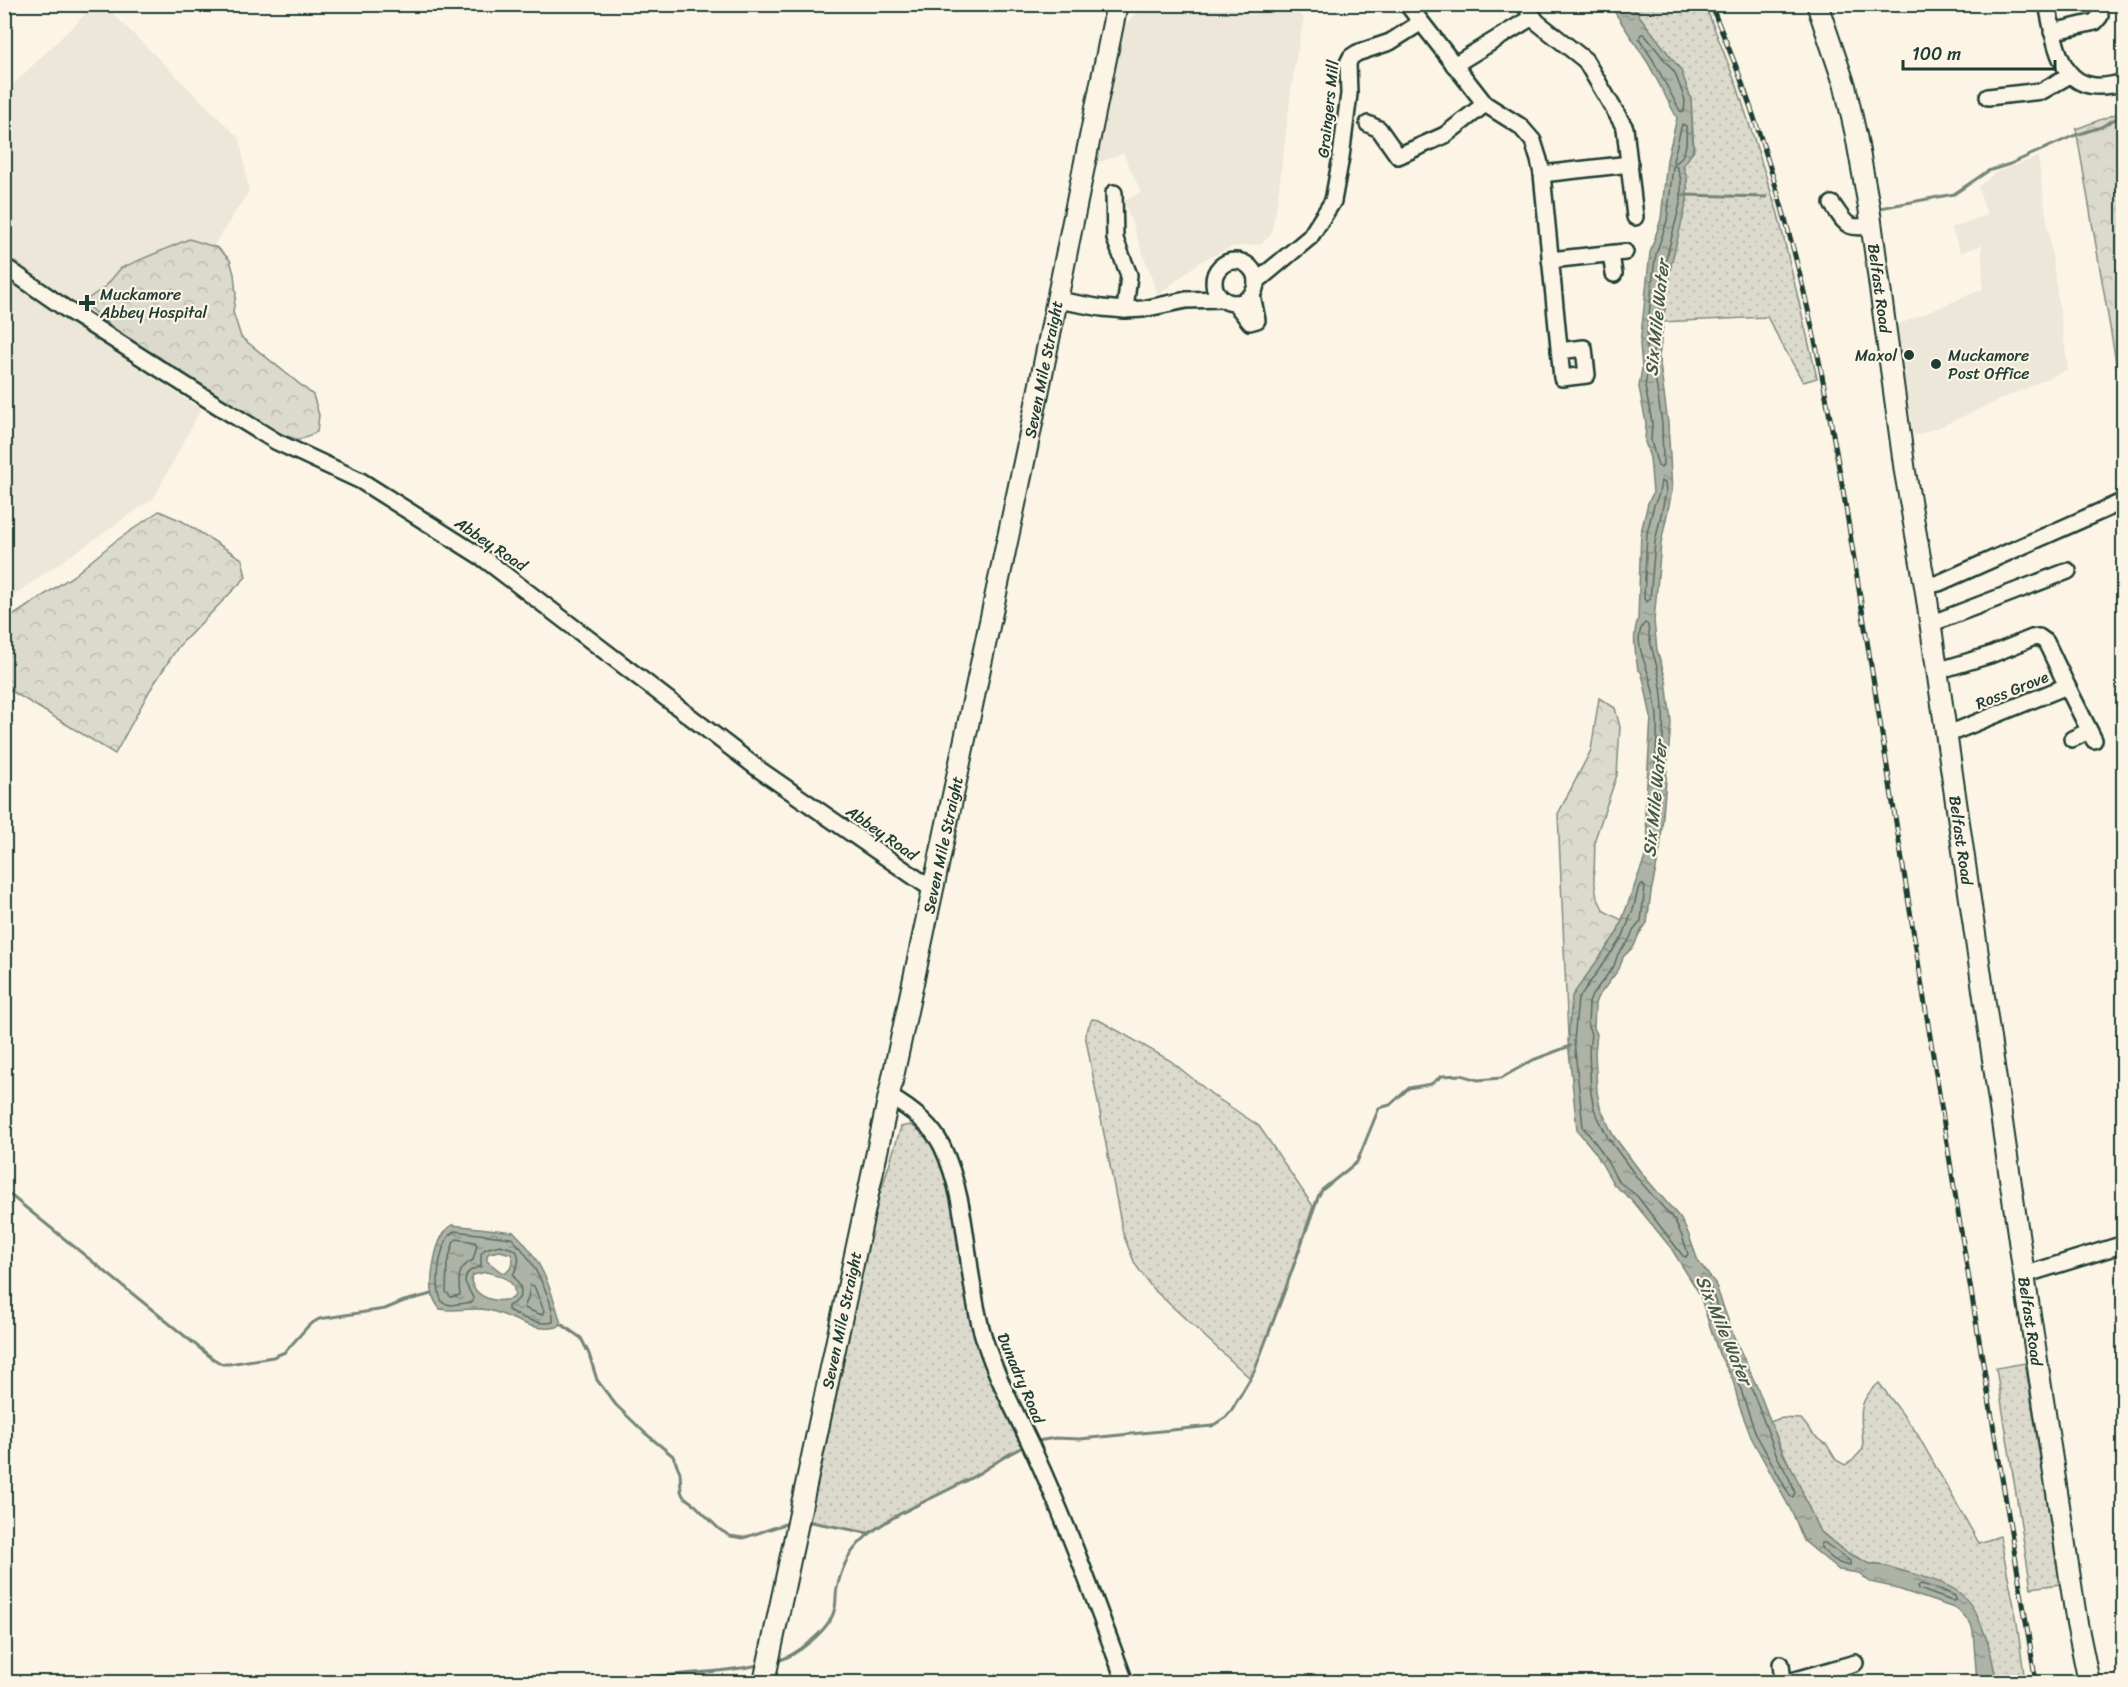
<svg xmlns="http://www.w3.org/2000/svg" width="2128" height="1687" viewBox="0 0 2128 1687" font-family="Sriracha,sans-serif">
<style>
.built{fill:#ece7d8}
.grass{fill:url(#grass-dots);stroke:#7e8c80;stroke-width:1.5}
.forest{fill:url(#forest-crowns);stroke:#7e8c80;stroke-width:1.5}
.water{fill:url(#water-ripples);stroke:#758479;stroke-width:1.5;fill-rule:evenodd}
.lines{fill:none;stroke-linecap:round;stroke-linejoin:round}
.shore{stroke:#586c62;stroke-width:1.5}
.stream{stroke:#758479;stroke-width:3}
.minor-casing{stroke:#1f3d34;stroke-width:20}
.major-casing{stroke:#1f3d34;stroke-width:24}
.minor{stroke:#fcf5e5;stroke-width:15}
.major{stroke:#fcf5e5;stroke-width:20}
.rail-casing{stroke:#1f3d34;stroke-width:5}
.rail{stroke:#fcf5e5;stroke-width:3;stroke-dasharray:9;stroke-linecap:butt}
.poi-dot{fill:#1f3d34;stroke:#fcf5e5;stroke-width:2}
.labels{text-anchor:middle;dominant-baseline:central;stroke-width:4.5;stroke-linejoin:round;paint-order:stroke}
.street-label{font-size:16px;fill:#1f3d34;stroke:#fcf5e5}
.poi-label{font-size:16px;fill:#1f3d34;stroke:#fcf5e5;text-anchor:start}
.water-label{font-size:18px;font-style:italic;fill:#435a51;stroke:#fcf5e5}
</style>
<defs>
<pattern id="grass-dots" width="8" height="8" patternUnits="userSpaceOnUse" patternTransform="scale(1.5)"><rect width="8" height="8" fill="#dcdacc"/><path d="M2 2h.1M6 6h.1" fill="none" stroke="#bcbcb0" stroke-width="1.8" stroke-linecap="round"/></pattern>
<pattern id="forest-crowns" width="20" height="18" patternUnits="userSpaceOnUse" patternTransform="scale(1.5)"><rect width="20" height="18" fill="#dcdacc"/><path d="M2 6a3 3 0 1 1 6 0M12 15a3 3 0 1 1 6 0" fill="none" stroke="#bcbcb0"/></pattern>
<pattern id="water-ripples" width="26" height="14" patternUnits="userSpaceOnUse" patternTransform="scale(1.5)"><rect width="26" height="14" fill="#aeb3a7"/><path d="M2 4q2-2 4 0t4 0M15 11q2-2 4 0t4 0" fill="none" stroke="#8d9389"/></pattern>
</defs>
<rect width="100%" height="100%" fill="#fcf5e5"/>
<filter id="ink" filterUnits="userSpaceOnUse"><feTurbulence type="fractalNoise" baseFrequency=".0167" numOctaves="2"/><feDisplacementMap in="SourceGraphic" scale="12" xChannelSelector="R" yChannelSelector="G"/><feConvolveMatrix kernelMatrix="1 2 1 2 8 2 1 2 1" color-interpolation-filters="sRGB"/></filter>
<g filter="url(#ink)">
<g class="built">
<polygon points="1146,4 1286,5 1304,18 1294,68 1277,204 1271,235 1261,244 1232,247 1201,261 1158,295 1124,201 1141,192 1123,153 1098,163 1122,29 1142,6"/>
<polygon points="95,5 104,5 240,139 249,191 214,245 126,360 201,409 154,498 5,601 4,93"/>
<polygon points="2038,157 2068,369 1944,425 1914,436 1895,326 1983,289 1982,245 1961,253 1951,228 1987,215 1978,187 1998,171"/>
</g>
<g class="grass">
<polygon points="1631,5 1705,5 1737,86 1778,214 1817,378 1803,382 1767,317 1662,322 1673,250 1687,201 1687,178 1683,166 1686,159 1694,151 1691,99 1680,70"/>
<polygon points="1092,1019 1099,1020 1171,1061 1214,1096 1259,1126 1313,1206 1285,1290 1251,1379 1152,1288 1135,1264 1123,1234 1085,1034"/>
<path d="M910,1125L922,1131L930,1138L947,1172L999,1393L1022,1448C1002,1456 986,1470 966,1480C934,1498 899,1512 868,1533L808,1522L822,1465L873,1216L901,1127Z"/>
<polygon points="2025,1363 2060,1584 2031,1588 1996,1368"/>
<path d="M1879,1383L1916,1432L1979,1543L2000,1536L2016,1616L2025,1682H1996L1988,1643L1977,1616L1908,1574L1879,1564H1870L1844,1551L1820,1531L1816,1524L1770,1422L1781,1418L1801,1419L1814,1435L1827,1445L1836,1460L1845,1465L1852,1461L1863,1449C1863,1419 1853,1404 1879,1383Z"/>
</g>
<g class="forest">
<polygon points="2123,111 2123,403 2076,129"/>
<path d="M189,239L218,248L230,260L234,274L236,294L233,312L241,337L313,395L319,415L317,432L299,440C257,428 219,399 183,375C147,352 114,331 83,302L105,287L121,268Z"/>
<polygon points="159,511 182,521 242,559 246,577 178,647 150,690 115,754 5,687 5,621 73,576 113,543"/>
<polygon points="1599,698 1615,708 1620,727 1617,775 1595,839 1594,879 1597,897 1604,911 1622,920 1617,933 1572,998 1571,1025 1568,1036 1558,814 1591,750"/>
</g>
<g class="water">
<path d="M1610,5H1631L1681,70L1691,99L1693,146L1692,153L1683,166L1687,178V201L1670,269L1659,357L1668,423L1672,491L1661,543L1654,621L1657,650L1666,680L1671,722L1660,850L1651,892L1647,923L1639,934L1634,946L1623,957L1619,969L1597,998L1595,1004L1594,1028L1597,1034L1595,1052L1597,1092L1600,1107L1613,1135L1643,1175L1680,1218L1688,1233L1698,1261L1715,1283L1734,1337L1758,1389L1783,1454L1795,1475L1816,1524L1820,1531L1844,1551L1870,1564H1879C1900,1571 1940,1579 1957,1591C1981,1607 1993,1656 1996,1682H1977L1973,1631L1971,1624L1957,1609L1889,1586L1870,1582L1859,1573L1839,1570L1804,1541L1793,1514L1751,1437L1739,1405L1733,1380L1719,1354L1699,1293L1671,1248L1632,1200L1614,1185L1595,1152L1577,1130L1568,1041L1572,996L1617,933L1644,860L1649,842L1645,815L1651,717L1644,682L1641,672L1638,669C1635,651 1632,636 1638,619L1641,532L1648,503L1653,493L1650,458L1645,442L1646,423L1639,387L1642,368L1640,344L1650,253L1661,219L1667,160L1677,118L1648,63Z"/>
<path d="M452,1225L514,1232C540,1256 552,1290 561,1324L557,1327C531,1333 512,1315 488,1310C471,1307 456,1312 440,1309C437,1305 434,1301 433,1296C429,1279 435,1235 452,1225ZM500,1251L511,1254C515,1262 512,1267 506,1273L501,1272L487,1261V1256L489,1253ZM486,1272C499,1275 514,1278 515,1294L513,1298C497,1304 476,1299 471,1281L473,1275Z"/>
</g>
<g class="lines">
<g class="shore">
<polygon points="1641,34 1644,34 1675,73 1685,100 1684,112 1680,111 1653,60 1639,38"/>
<path d="M1682,124L1686,126C1687,142 1687,155 1675,164L1673,161Z"/>
<polygon points="1673,166 1677,167 1681,180 1681,200 1664,268 1653,353 1649,356 1647,353 1646,344 1654,266 1656,254 1667,221"/>
<polygon points="1651,366 1654,368 1662,424 1663,465 1661,468 1658,466 1651,441 1652,422 1645,387 1648,368"/>
<polygon points="1661,481 1665,483 1666,492 1655,542 1650,599 1647,602 1644,599 1647,533 1654,505 1659,494"/>
<path d="M1645,623L1648,625C1649,647 1657,661 1660,681C1665,710 1664,738 1661,767L1658,770L1655,767C1656,750 1658,732 1657,716C1656,704 1653,691 1650,679C1646,664 1631,637 1645,623Z"/>
<polygon points="1642,884 1645,887 1641,921 1633,931 1628,942 1618,954 1614,966 1592,995 1589,1003 1588,1027 1591,1034 1589,1052 1591,1093 1594,1109 1608,1138 1638,1179 1675,1221 1682,1236 1688,1254 1686,1257 1683,1256 1637,1196 1618,1181 1600,1149 1583,1127 1574,1041 1578,999 1623,936 1633,910 1639,886"/>
<path d="M454,1231L511,1238C528,1251 555,1301 553,1322C538,1326 520,1317 508,1310V1306C526,1298 523,1289 513,1275C518,1265 521,1260 516,1250L500,1245L485,1249L481,1254V1266C472,1270 466,1270 465,1282L473,1298V1302L451,1305L443,1303C433,1290 439,1240 454,1231Z"/>
<path d="M457,1239L475,1242L477,1245L473,1260C457,1268 458,1279 460,1295L451,1297L446,1292L447,1264L454,1241Z"/>
<polygon points="1701,1279 1704,1280 1711,1289 1728,1339 1752,1390 1777,1456 1789,1478 1795,1493 1793,1497 1790,1496 1756,1434 1745,1403 1738,1379 1725,1352 1705,1292 1700,1283"/>
<polygon points="530,1285 534,1286 544,1311 542,1315 524,1308 528,1298"/>
<path d="M1825,1543L1850,1561V1565C1838,1566 1828,1555 1821,1547V1543Z"/>
<polygon points="1921,1584 1942,1590 1955,1596 1956,1600 1952,1601 1919,1589 1918,1586"/>
</g>
<g class="stream">
<polyline points="1684,195 1766,197"/>
<polyline points="1880,208 1954,194 1988,171 2010,164 2073,136 2101,127 2124,114"/>
<polyline points="4,1190 212,1358 222,1364 229,1364 273,1357 285,1352 309,1325 319,1319 385,1309 404,1301 432,1294"/>
<polyline points="561,1324 581,1338 589,1354 597,1380 616,1405 645,1433 673,1456 680,1472 681,1491 683,1496 696,1506 719,1529 730,1536 743,1538 791,1522"/>
<polyline points="1037,1441 1055,1438 1080,1439 1212,1426 1226,1417 1231,1411 1254,1372 1285,1290 1318,1197 1322,1190 1357,1162 1379,1108 1390,1105 1409,1088 1431,1084 1442,1076 1461,1075 1478,1080 1501,1078 1533,1060 1570,1046"/>
<polyline points="806,1521 868,1533"/>
<path d="M777,1661C796,1656 829,1630 834,1611C837,1604 835,1596 837,1588C839,1579 843,1567 848,1558C871,1518 937,1499 976,1475C993,1465 1005,1455 1023,1447"/>
<polyline points="592,1682 601,1681 606,1682"/>
<path d="M620,1682C665,1672 713,1675 758,1665"/>
</g>
<defs>
<g id="minor">
<polyline points="1407,4 1485,104 1520,126 1533,141 1539,160 1542,174 1562,378 1587,375 1584,348 1559,351"/>
<polyline points="1524,4 1537,22 1585,60 1625,128 1635,217"/>
<path d="M2047,4C2057,51 2061,101 2124,82"/>
<polyline points="2052,32 2095,22 2100,16 2099,4"/>
<polyline points="1454,65 1531,18"/>
<polyline points="1988,97 2042,91 2070,75"/>
<polyline points="1368,124 1379,129 1398,156 1445,135 1485,104"/>
<polyline points="1542,174 1630,164"/>
<polyline points="1114,193 1115,239 1129,275 1125,310"/>
<path d="M1832,204C1847,225 1845,229 1871,226"/>
<polyline points="1611,254 1614,274"/>
<polyline points="1550,260 1625,252"/>
<circle cx="1235" cy="282" r="21"/>
<polyline points="4,266 69,311 215,404 277,442 361,481 483,558 760,770 929,887 934,888"/>
<polyline points="1256,282 1310,237 1333,201 1341,157 1349,94 1348,63 1351,57 1357,53 1390,42 1420,23"/>
<polyline points="1057,300 1102,308 1125,310 1143,309 1186,300 1222,299"/>
<polyline points="1235,303 1250,322 1257,320 1252,295"/>
<polyline points="1925,586 1939,583 2124,501"/>
<polyline points="1930,624 2068,571"/>
<polyline points="1937,671 1990,655 2032,638 2039,637 2046,642 2067,686"/>
<polyline points="1946,735 2067,686 2094,740"/>
<polyline points="2072,739 2089,731"/>
<path d="M890,1097C911,1109 931,1124 942,1146C969,1203 965,1269 981,1328C993,1373 1016,1412 1035,1454C1069,1528 1097,1606 1125,1682"/>
<polyline points="2024,1275 2124,1244"/>
<polyline points="1781,1664 1783,1682"/>
<polyline points="1788,1682 1855,1663"/>
</g>
<g id="major">
<path id="s1" d="M1817,4L1845,86L1856,135L1869,207L1905,472L1925,586L2024,1275L2077,1624L2089,1682"/>
<path id="s2" d="M764,1682L1027,448L1117,4"/>
</g>
</defs>
<use href="#minor" class="minor-casing"/>
<use href="#major" class="major-casing"/>
<use href="#minor" class="minor"/>
<use href="#major" class="major"/>
<defs>
<path id="rail" d="M1711,4C1720,29 1731,52 1740,77C1768,155 1792,237 1810,318C1824,379 1834,440 1845,502L1961,1231L2036,1682"/>
</defs>
<use href="#rail" class="rail-casing"/>
<use href="#rail" class="rail"/>
</g>
</g>
<g class="poi-dot">
<path d="M84 294h6v6h6v6h-6v6h-6v-6h-6v-6h6z"/>
<circle cx="1909" cy="355" r="6"/>
<circle cx="1936" cy="364" r="6"/>
</g>
<g class="labels">
<g class="street-label">
<text transform="translate(1328 109) rotate(-84)">Graingers Mill</text>
<text stroke="none"><textPath href="#s1" startOffset="292">Belfast Road</textPath></text>
<text stroke="none"><textPath href="#s2" startOffset="1342">Seven Mile Straight</textPath></text>
<text transform="translate(491 544) rotate(34)">Abbey Road</text>
<text transform="translate(2012 690) rotate(-22)">Ross Grove</text>
<text transform="translate(882 833) rotate(35)">Abbey Road</text>
<text stroke="none"><textPath href="#s1" startOffset="850">Belfast Road</textPath></text>
<text stroke="none"><textPath href="#s2" startOffset="856">Seven Mile Straight</textPath></text>
<text stroke="none"><textPath href="#s2" startOffset="370">Seven Mile Straight</textPath></text>
<text stroke="none"><textPath href="#s1" startOffset="1336">Belfast Road</textPath></text>
<text transform="translate(1021 1378) rotate(67)">Dunadry Road</text>
</g>
<g class="poi-label">
<text x="100" y="294">Muckamore<tspan x="100" dy="18">Abbey Hospital</tspan></text>
<text x="1897" y="355" text-anchor="end">Maxol</text>
<text x="1948" y="355">Muckamore<tspan x="1948" dy="18">Post Office</tspan></text>
</g>
<g class="water-label">
<text transform="translate(1657 318) rotate(-84)">Six Mile Water</text>
<text transform="translate(1655 799) rotate(-84)">Six Mile Water</text>
<text transform="translate(1724 1330) rotate(67)">Six Mile Water</text>
</g>
</g>
<rect width="2128" height="1687" fill="none" stroke="#fcf5e5" stroke-width="24"/>
<rect x="12" y="12" width="2104" height="1663" fill="none" stroke="#1f3d34" stroke-width="2" filter="url(#ink)"/>
<path d="M1903 60v9h152v-9" fill="none" stroke="#1f3d34" stroke-width="3"/>
<text x="1912" y="60" font-size="18" fill="#1f3d34" stroke="#fcf5e5" stroke-width="4.5" paint-order="stroke">100 m</text>
</svg>
